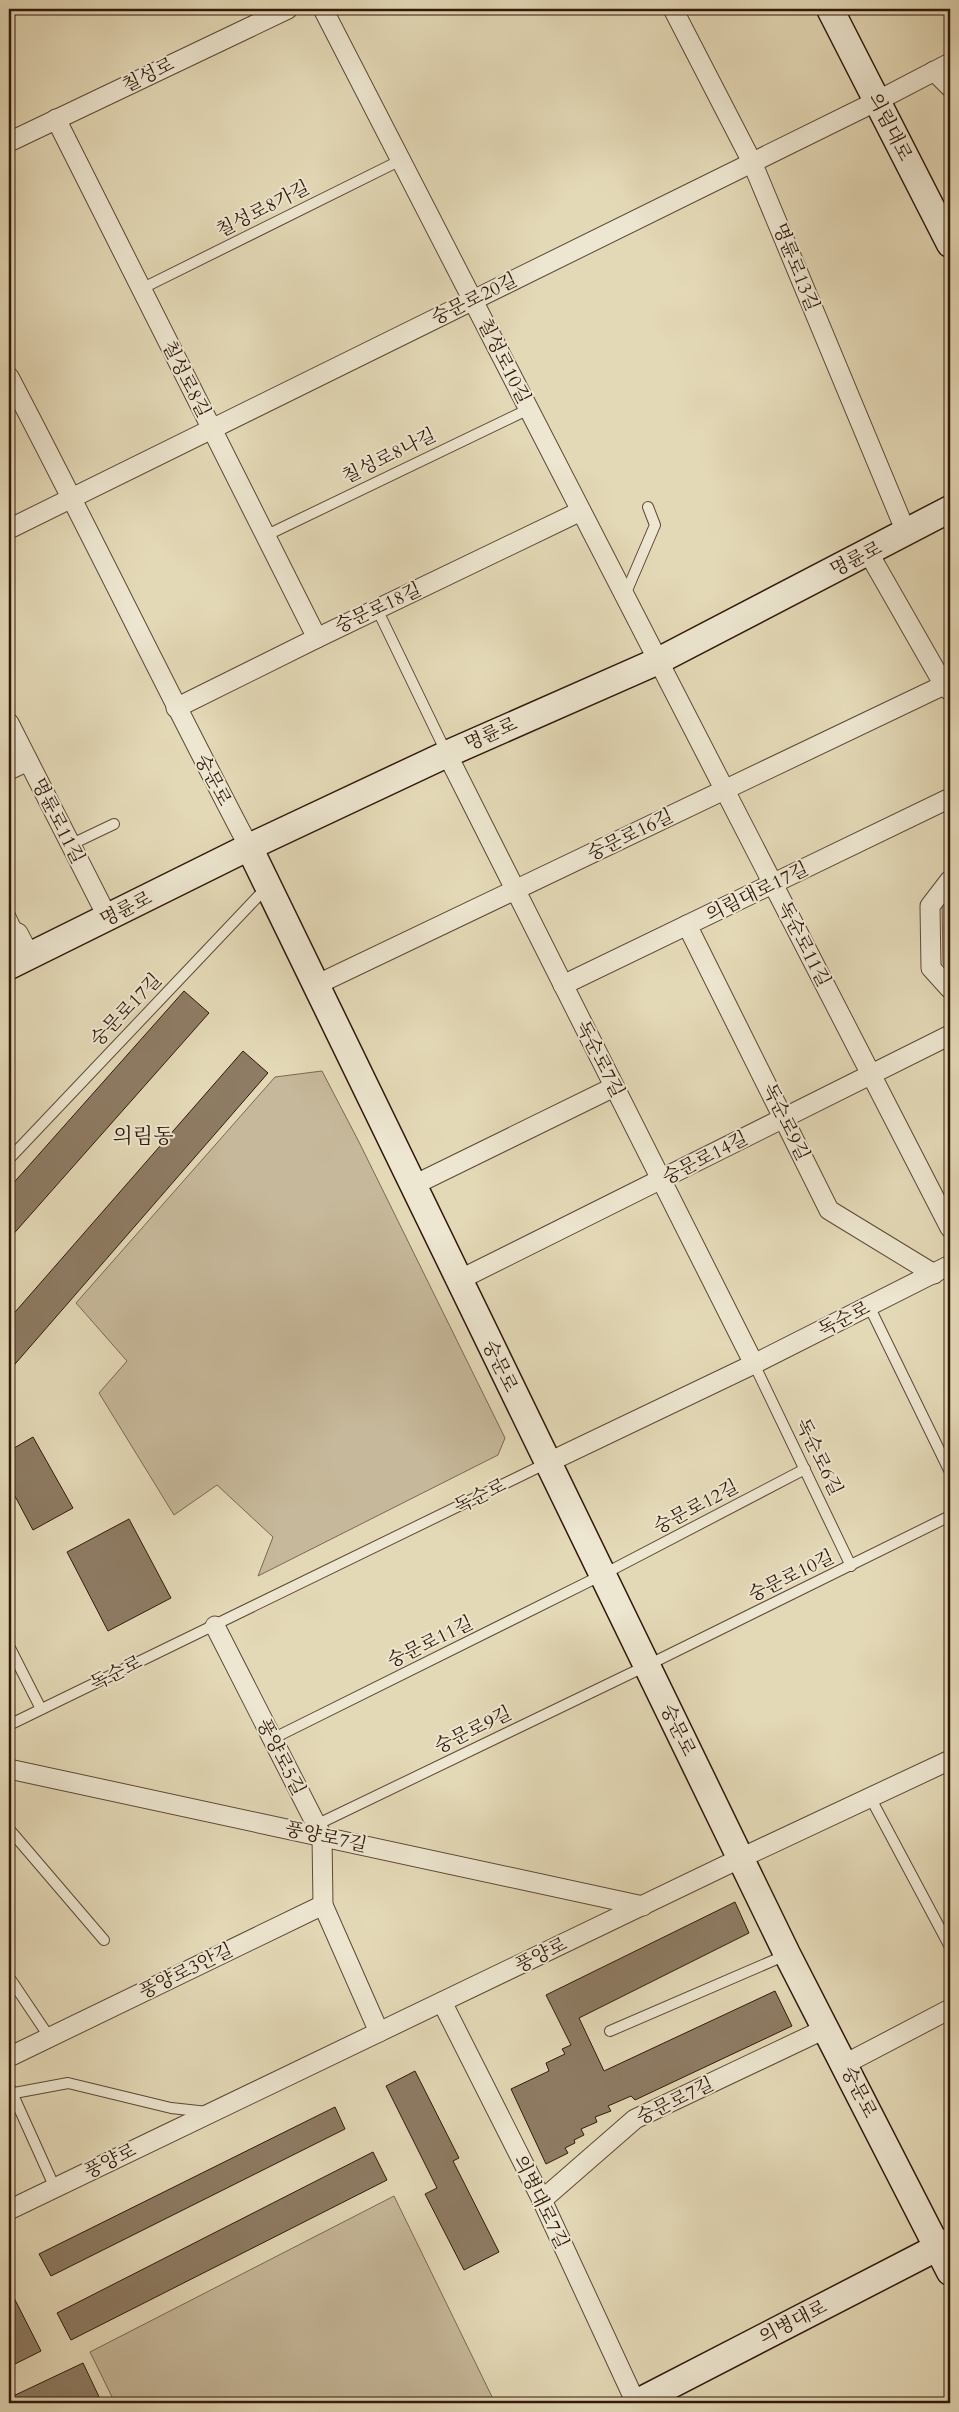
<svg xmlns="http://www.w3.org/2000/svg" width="959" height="2412" viewBox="0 0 959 2412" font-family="Cardo,'Noto Serif KR',serif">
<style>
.green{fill:#c6b89a;stroke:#7c6852}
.building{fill:#8e7c64;stroke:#31180b}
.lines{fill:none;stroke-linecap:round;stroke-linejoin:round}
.lane-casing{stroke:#5e4836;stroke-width:12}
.street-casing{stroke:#5e4836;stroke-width:21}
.secondary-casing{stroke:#31180b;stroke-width:29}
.lane{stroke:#ede6d0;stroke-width:10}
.street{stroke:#ede6d0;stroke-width:19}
.secondary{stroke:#ede6d0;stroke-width:26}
.labels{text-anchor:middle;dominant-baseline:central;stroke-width:4;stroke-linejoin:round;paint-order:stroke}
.street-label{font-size:19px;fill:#31180b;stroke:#ede6d0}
.quarter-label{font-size:21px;fill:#31180b;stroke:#ede6d0}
</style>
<rect width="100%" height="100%" fill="#e4d9b7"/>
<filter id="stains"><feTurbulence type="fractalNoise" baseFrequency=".004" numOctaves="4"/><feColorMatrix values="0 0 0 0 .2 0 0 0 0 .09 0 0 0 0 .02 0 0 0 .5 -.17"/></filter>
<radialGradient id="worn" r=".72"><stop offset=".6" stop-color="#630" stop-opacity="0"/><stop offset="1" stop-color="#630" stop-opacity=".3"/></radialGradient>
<g class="green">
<polygon points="950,891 950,972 943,964 942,900"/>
<polygon points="322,1071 359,1142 505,1438 498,1455 258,1576 273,1537 217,1485 174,1515 99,1393 127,1361 76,1303 275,1077"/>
<polygon points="394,2196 495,2403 115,2403 90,2352"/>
</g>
<g class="building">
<polygon points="184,991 209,1013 9,1239 9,1188"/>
<polygon points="243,1051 268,1073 9,1371 9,1319"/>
<polygon points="33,1437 73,1508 33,1530 9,1485 9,1451"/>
<polygon points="129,1519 171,1598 108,1631 67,1552"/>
<polygon points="735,1902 749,1933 579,2018 604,2071 775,1991 792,2026 635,2100 631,2096 608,2106 611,2111 595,2117 597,2122 581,2129 584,2135 574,2140 575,2143 565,2148 568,2153 546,2164 511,2089 549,2071 546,2063 565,2054 562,2049 571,2045 546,1995"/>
<polygon points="415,2071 459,2158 453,2161 499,2252 464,2270 425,2194 437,2188 386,2086"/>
<polygon points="335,2107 345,2129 51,2276 39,2254"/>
<polygon points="373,2152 387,2180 71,2340 57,2313"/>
<polygon points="9,2288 41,2351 9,2367"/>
<polygon points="83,2363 102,2403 9,2403 9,2398"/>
</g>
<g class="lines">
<defs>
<g id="lane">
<polyline points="141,289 401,160"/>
<polyline points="265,536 529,409"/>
<polyline points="625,595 655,525 648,507"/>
<polyline points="377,609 447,754"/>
<polyline points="70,845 114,824"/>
<polyline points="9,913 18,932"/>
<polyline points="9,1159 266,888"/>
<polyline points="869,1306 950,1472"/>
<polyline points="754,1364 851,1566"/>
<polyline points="9,1646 41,1709"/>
<polyline points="9,1725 547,1463"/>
<polyline points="272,1739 602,1575 805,1469"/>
<polyline points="870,1797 950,1947"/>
<polyline points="316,1825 646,1666 950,1516"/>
<polyline points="9,1829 104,1940"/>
<polyline points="9,1977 50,2038"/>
<polyline points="610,2031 786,1955"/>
<polyline points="9,2086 55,2188"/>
<polyline points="9,2094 68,2083 171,2108 208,2112"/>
</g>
<g id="street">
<polyline points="323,9 950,1228"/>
<polyline points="673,9 752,162 906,532"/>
<polyline points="934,71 950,87"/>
<polyline points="56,119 317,638"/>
<polyline points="9,142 288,9"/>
<path d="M9,377C91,533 167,691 249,847"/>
<polyline points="9,529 877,101 950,63"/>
<polyline points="868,552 944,685 950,691"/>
<polyline points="176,708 317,638 581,511"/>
<polyline points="9,723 108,918"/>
<polyline points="447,754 754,1364"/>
<polyline points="9,770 28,761"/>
<polyline points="950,880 930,906 931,968 950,989"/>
<polyline points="687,925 829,1210 934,1274"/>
<polyline points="9,930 18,933 30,956"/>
<polyline points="316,985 944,685"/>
<polyline points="563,985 950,798"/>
<polyline points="412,1186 614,1087"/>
<polyline points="459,1280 950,1035"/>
<polyline points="547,1463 754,1364 950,1265"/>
<polyline points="215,1626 322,1836 323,1905 379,2032"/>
<polyline points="9,1769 643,1906"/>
<polyline points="442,2002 542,2200 636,2403"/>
<polyline points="9,2057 323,1905"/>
<polyline points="845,2064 950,2009"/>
<polyline points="542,2200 635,2119 827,2028"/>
<polyline points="9,2210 741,1858 950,1760"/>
</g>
<g id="secondary">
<polyline points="830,9 950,244"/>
<polyline points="249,847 787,1954 950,2272"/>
<polyline points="9,966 249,847 447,754 658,661 950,509"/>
<polyline points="636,2403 950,2241"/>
</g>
</defs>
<use href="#lane" class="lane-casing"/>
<use href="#street" class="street-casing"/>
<use href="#secondary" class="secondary-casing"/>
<use href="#lane" class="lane"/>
<use href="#street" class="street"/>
<use href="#secondary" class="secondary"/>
</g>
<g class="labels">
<g class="street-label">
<text transform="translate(148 75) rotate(-26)">칠성로</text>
<text transform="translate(890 127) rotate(63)">의림대로</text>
<text transform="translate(263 209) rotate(-27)">칠성로8가길</text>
<text transform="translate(796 267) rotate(68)">명륜로13길</text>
<text transform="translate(474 299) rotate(-26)">숭문로20길</text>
<text transform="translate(504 361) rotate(63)">칠성로10길</text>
<text transform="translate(186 379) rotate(63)">칠성로8길</text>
<text transform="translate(389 456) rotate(-26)">칠성로8나길</text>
<text transform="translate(856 559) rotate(-27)">명륜로</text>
<text transform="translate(378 608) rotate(-25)">숭문로18길</text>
<text transform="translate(491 734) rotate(-24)">명륜로</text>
<text transform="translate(213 780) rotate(62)">숭문로</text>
<text transform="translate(58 821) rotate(63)">명륜로11길</text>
<text transform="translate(630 835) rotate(-26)">숭문로16길</text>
<text transform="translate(757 892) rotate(-26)">의림대로17길</text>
<text transform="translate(126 909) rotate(-27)">명륜로</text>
<text transform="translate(804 944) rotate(63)">독순로11길</text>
<text transform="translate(126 1010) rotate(-46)">숭문로17길</text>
<text transform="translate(600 1059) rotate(63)">독순로7길</text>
<text transform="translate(786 1122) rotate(64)">독순로9길</text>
<text transform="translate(705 1158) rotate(-27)">숭문로14길</text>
<text transform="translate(844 1319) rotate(-27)">독순로</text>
<text transform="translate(500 1366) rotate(64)">숭문로</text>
<text transform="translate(819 1457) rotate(64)">독순로6길</text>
<text transform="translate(480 1496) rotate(-26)">독순로</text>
<text transform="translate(696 1507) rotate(-28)">숭문로12길</text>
<text transform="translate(791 1576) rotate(-26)">숭문로10길</text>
<text transform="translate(430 1642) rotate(-26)">숭문로11길</text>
<text transform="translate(116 1673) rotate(-26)">독순로</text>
<text transform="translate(473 1730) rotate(-26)">숭문로9길</text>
<text transform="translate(678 1730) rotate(64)">숭문로</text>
<text transform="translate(281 1757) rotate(63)">풍양로5길</text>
<text transform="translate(326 1837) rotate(12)">풍양로7길</text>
<text transform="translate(541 1955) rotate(-26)">풍양로</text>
<text transform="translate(186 1971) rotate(-26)">풍양로3안길</text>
<text transform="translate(859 2092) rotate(63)">숭문로</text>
<text transform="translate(675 2101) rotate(-26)">숭문로7길</text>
<text transform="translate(110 2161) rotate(-26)">풍양로</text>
<text transform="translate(541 2202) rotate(64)">의병대로7길</text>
<text transform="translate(793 2322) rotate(-27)">의병대로</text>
</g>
<g class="quarter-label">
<text x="143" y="1136">의림동</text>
</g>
</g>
<rect width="959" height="2412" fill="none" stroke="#e4d9b7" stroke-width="30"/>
<rect x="10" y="10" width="939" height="2392" fill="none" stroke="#31180b" stroke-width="2.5"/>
<rect x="15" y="15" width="929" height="2382" fill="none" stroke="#31180b"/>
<rect width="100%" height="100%" filter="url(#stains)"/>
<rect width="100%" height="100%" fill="url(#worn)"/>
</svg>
